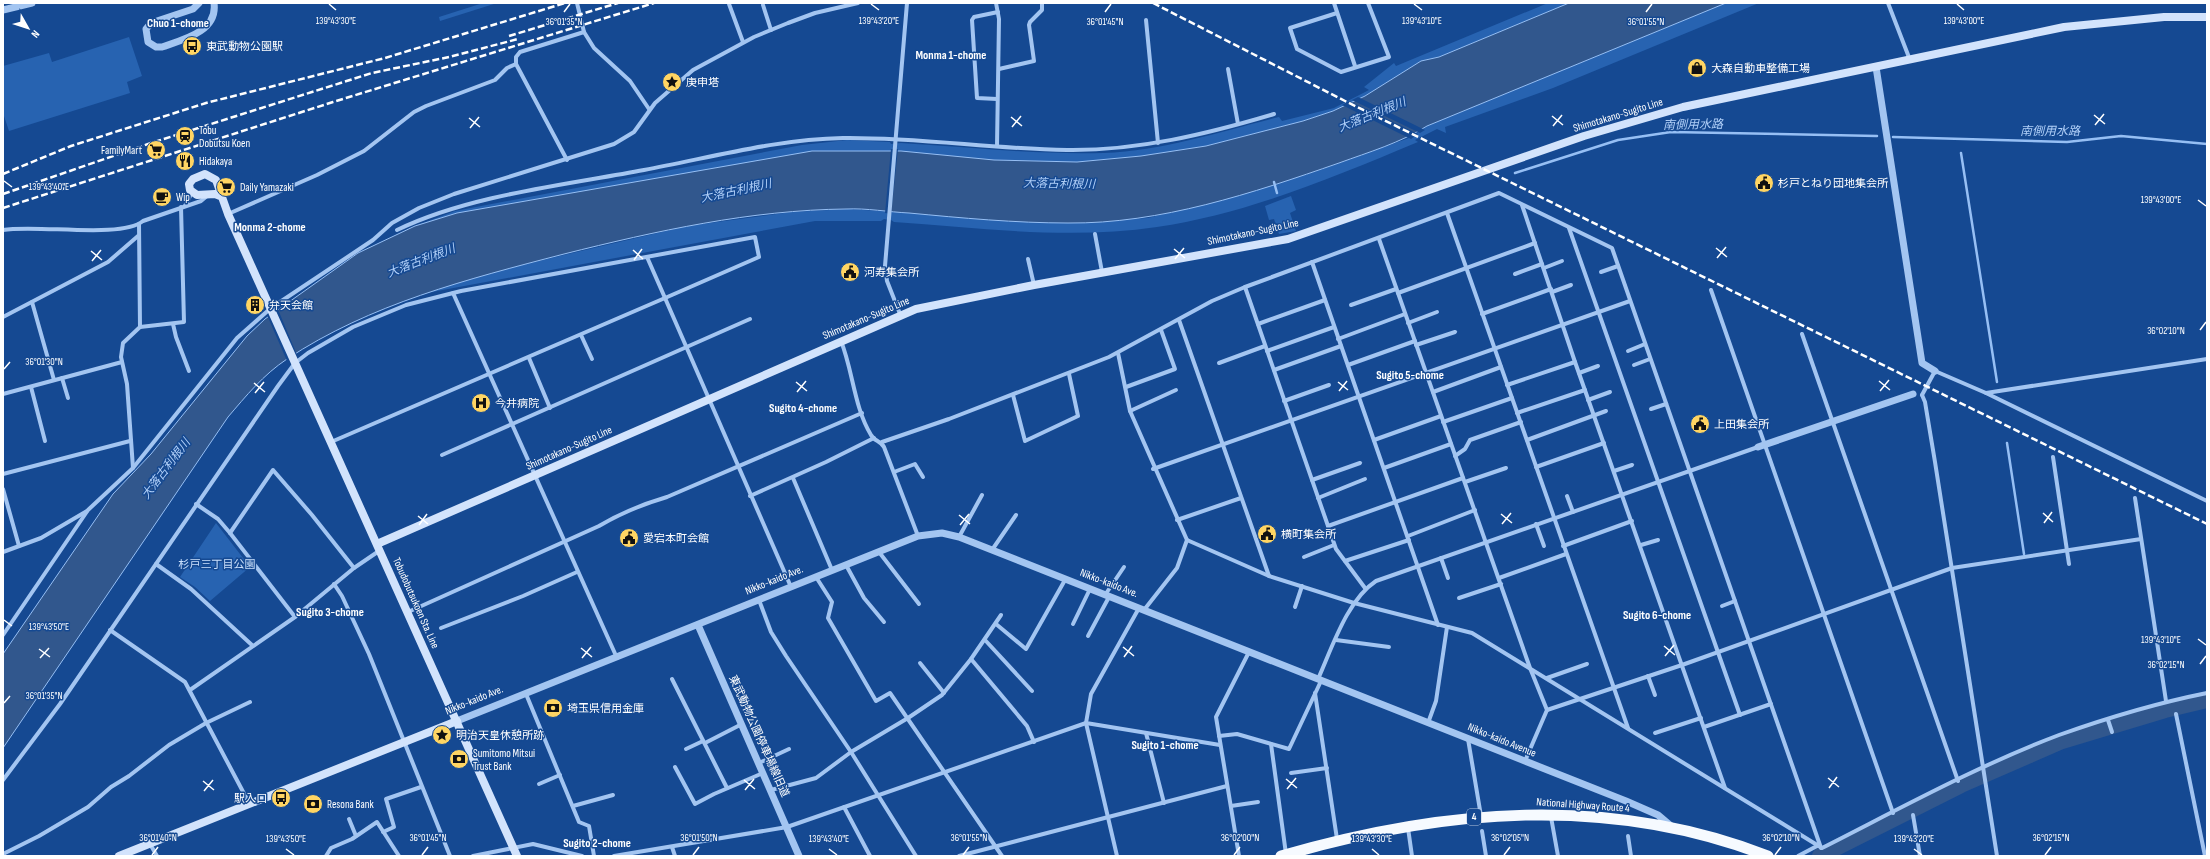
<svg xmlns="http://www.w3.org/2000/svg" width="2210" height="859" viewBox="0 0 2210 859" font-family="'Sofia Sans Condensed','Noto Sans JP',sans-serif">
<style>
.green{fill:#2763b1}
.water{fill:#31578d;stroke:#96bff4}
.pier{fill:#154992}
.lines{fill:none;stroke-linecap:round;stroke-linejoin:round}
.stream{stroke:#96bff4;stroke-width:2.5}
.river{stroke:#31578d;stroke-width:16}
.minor{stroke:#a3c5f1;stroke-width:4}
.tertiary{stroke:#a3c5f1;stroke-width:7}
.secondary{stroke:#d2e3fc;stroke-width:8}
.trunk{stroke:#f6faff;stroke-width:11}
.rail{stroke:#fff;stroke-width:2.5;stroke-dasharray:7 3;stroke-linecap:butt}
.ticks{fill:none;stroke:#fff;stroke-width:1.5}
.labels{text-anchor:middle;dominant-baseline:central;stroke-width:3;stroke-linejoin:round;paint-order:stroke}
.shield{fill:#154992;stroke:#b9c8de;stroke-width:1}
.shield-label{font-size:10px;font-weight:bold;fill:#fff}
.poi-label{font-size:11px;fill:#fff;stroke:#154992;text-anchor:start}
.street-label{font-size:11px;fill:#fff;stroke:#154992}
.park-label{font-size:11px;fill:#cae0fc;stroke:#154992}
.neighbourhood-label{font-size:12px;font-weight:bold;fill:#fff;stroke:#154992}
.water-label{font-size:12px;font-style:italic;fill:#b0cff8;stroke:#154992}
.ticks-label{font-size:10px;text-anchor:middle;fill:#fff;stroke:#154992;stroke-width:3;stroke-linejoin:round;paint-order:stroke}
</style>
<rect width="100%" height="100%" fill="#154992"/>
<g class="green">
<polygon points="483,3 497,3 440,21 439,17"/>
<path d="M1548,3H1569L1439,57L1421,61L1365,96L1333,111L1303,121L1206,146L1141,156L1077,162L994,160L457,213L415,226L455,211L802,145L847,140L890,142L891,144L901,143C968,147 1037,155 1104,153C1163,151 1222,131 1279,117L1282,121L1334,108L1369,90L1364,87L1394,63L1396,66Z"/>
<path d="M1726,3H1759L1553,88L1445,127L1446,133L1437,129L1415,140L1418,142C1334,177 1247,214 1157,227C1070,240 980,228 894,222L891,220L884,219L881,221H815L421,294L496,271L687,226L791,212L848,209L1072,223L1148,218L1223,199L1320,170L1409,138L1427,126Z"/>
<polygon points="129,37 142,76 127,82 130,93 9,131 3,113 3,66 49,53 52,62"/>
<polygon points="1291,196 1296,210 1290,213 1296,231 1279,234 1274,219 1269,220 1265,206"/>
<polygon points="216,523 250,567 210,601 195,587 180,577"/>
</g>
<path class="water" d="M1569,3H1726L1427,126C1400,143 1369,152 1339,163C1253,193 1160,224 1068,223C1015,223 962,218 909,213C888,212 867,208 846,209C751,210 656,231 564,254C468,279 370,304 287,359C263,375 246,396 228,417L3,748V654L113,494L151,454L247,336L265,319L358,253L415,226L457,213L812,151H901L994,160L1077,162L1141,156L1206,146L1303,121L1333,111L1365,96L1421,61L1439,57Z"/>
<g class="pier">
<polygon points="1358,97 1425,130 1420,133 1352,100"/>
<polygon points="1349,101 1418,134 1411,139 1342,105"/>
<polygon points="891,149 898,149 891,214 885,213"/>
<polygon points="277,307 297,355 287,361 267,315"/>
</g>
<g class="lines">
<g class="stream">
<polyline points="1893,137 2067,142 2121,136 2207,144"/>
<polyline points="1961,153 1997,382"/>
<polyline points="1515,173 1618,140 1671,132 1877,136"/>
<polyline points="1274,182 1277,193"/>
<polyline points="2007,443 2024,554"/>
</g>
<polyline class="river" points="1820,856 1961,785 2062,741 2165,710 2207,700"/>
<g class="minor">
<polyline points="577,3 584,32 594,48 630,81 649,109"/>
<polyline points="996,3 999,19 997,146"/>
<polyline points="1334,3 1355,66"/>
<polyline points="1888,3 1910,60"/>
<polyline points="729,4 743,42"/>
<polyline points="763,5 771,30"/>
<polyline points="1337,13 1290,28 1297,49 1341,72 1389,57 1368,3"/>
<polyline points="1146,20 1158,143"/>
<polyline points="999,69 1034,61 1029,25 1030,22 1042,10 1042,3"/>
<polyline points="1228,69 1238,124"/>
<polyline points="997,99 977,98 972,20 974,17 998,12"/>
<polyline points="567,160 516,64 516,57 520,52 584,32"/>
<polyline points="1522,205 1575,362 1725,788"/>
<polyline points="185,206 192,192"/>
<polyline points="1447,213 1628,728"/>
<polyline points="228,214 317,175 364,151 414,112 426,106 495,80 507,68 516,64"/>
<polyline points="1569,228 1740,715"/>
<path d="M3,230C36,224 121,239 143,221L201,201L207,196"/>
<path d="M397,230C469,195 565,185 644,170C709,158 777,139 843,138C918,137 992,149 1067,150C1137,151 1207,134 1274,114"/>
<polyline points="1095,234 1102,272"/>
<polyline points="1379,239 1530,668 1547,710 1525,761"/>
<polyline points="1028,259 1034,285"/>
<polyline points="1312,262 1438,625"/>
<polyline points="1544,268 1562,261"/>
<polyline points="1601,272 1618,266"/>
<polyline points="1515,274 1542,264"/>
<polyline points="1245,287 1499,193 1612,248 1821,848"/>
<polyline points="1711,290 1893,813"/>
<polyline points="1552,292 1571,285"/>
<polyline points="453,293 617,658"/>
<polyline points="1398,293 1535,243"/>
<polyline points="32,302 54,380"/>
<polyline points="1351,305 1396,289"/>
<polyline points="900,314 887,281 885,266 907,3"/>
<polyline points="1482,314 1551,289"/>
<polyline points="3,317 108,262 138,236"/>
<polyline points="1179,320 1269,576"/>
<polyline points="1408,323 1437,312"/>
<polyline points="173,324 176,337 189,371"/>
<polyline points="1258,324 1325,300"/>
<polyline points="140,327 184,322 181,207"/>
<polyline points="1802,334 1958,781"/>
<polyline points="581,335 592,359"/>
<polyline points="1338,339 1405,314"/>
<path d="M841,341C853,371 854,407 871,435C874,441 881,441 884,447L918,536"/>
<polyline points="1416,345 1455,332"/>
<polyline points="1267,351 1334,327"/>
<polyline points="1628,351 1645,344"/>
<polyline points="1118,353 1130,411 1187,540"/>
<polyline points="529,358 550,408"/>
<polyline points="1219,363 1265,346"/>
<polyline points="1348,365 1415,341"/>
<polyline points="1634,365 1650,359"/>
<polyline points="1274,370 1341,346"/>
<polyline points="1579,373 1598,366"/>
<polyline points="62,378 68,398"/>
<polyline points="1507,385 1575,362"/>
<polyline points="31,387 45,441"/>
<polyline points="1126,387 1175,369 1161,330"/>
<polyline points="1433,392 1501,367"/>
<polyline points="1986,393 2207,359"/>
<polyline points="3,394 122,362"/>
<polyline points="1013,395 1025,441 1078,416 1069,374"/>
<polyline points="1922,395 1925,402 1935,462 1997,856"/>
<polyline points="1922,395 1935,371 1986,393 2207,501"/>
<polyline points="1588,400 1610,392"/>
<polyline points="1284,401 1329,385"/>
<polyline points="1651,409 1666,404"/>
<polyline points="1130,411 1176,390"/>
<polyline points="1517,413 1585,390"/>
<polyline points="1443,422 1512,398"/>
<polyline points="1374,440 1441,416"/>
<polyline points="1527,440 1606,411"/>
<polyline points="331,442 665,298 791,587"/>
<polyline points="882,442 949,419 1109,357 1212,301 1245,287 1336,549 1365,588"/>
<polyline points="442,455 750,319"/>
<polyline points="1455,456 1465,449 1470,440 1521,422"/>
<polyline points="2053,457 2069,564"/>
<polyline points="1536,467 1604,443"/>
<polyline points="133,468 127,384 121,357 123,343 140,327 139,224"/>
<polyline points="1384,468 1451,444"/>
<polyline points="1153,469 1630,301"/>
<polyline points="1614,471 1632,465"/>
<polyline points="894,472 915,464 923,477"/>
<polyline points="3,474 130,441"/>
<polyline points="793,478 832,570"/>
<polyline points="1312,480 1360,463"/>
<polyline points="1465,482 1506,468"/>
<polyline points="3,489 19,546"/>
<polyline points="750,496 826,462 874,438"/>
<polyline points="1567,496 1573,512"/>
<polyline points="1318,498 1365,479"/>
<polyline points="2135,498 2166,701"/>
<polyline points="196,504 218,519 230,533 295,617"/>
<polyline points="1177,520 1241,498"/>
<polyline points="1536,524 1544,546"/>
<polyline points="1328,526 1463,478"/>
<polyline points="230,533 273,470 312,515 354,568"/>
<polyline points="1408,536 1475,510"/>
<polyline points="959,537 982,495"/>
<polyline points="1641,545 1658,540"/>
<polyline points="1563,546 1632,521"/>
<polyline points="992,550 1016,515"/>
<polyline points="3,552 41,538 87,511"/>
<polyline points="879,552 919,604"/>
<polyline points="1304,557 1334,545"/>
<polyline points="1441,558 1448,578"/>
<polyline points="1345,561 1409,540"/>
<polyline points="156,564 191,589 253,646"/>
<polyline points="846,565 864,598 884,622"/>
<polyline points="816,577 832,602 828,618 876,701 890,693 1002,856"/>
<polyline points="1499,578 1566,554"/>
<polyline points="334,584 342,596 369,654 450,856"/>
<polyline points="1105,595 1124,567"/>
<polyline points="1459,598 1501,584"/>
<polyline points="759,600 771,632 786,656 851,752 916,856"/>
<polyline points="1722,606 1735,601"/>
<polyline points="1295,607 1302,586"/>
<polyline points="1139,608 1091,694 1086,723 1220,745"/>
<path d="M1144,610L1177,568L1187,540L1269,576L1354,603L1472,633L1822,848C1899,809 1977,766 2059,735C2107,718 2157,703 2207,693"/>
<path d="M408,612L599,526C621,513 643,504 667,497L862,413"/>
<polyline points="996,624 1026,649 1065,580"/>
<polyline points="1073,624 1090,589"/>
<polyline points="441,628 523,596 577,572"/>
<polyline points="110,630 185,682 249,803"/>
<polyline points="3,635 88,510 133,468 237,338 271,308 373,240 392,223 419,208 454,194 614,144 634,132 655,103 693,70 754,37 788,23 815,13 858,3"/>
<polyline points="1088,636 1109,597"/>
<polyline points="985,640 1032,691"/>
<polyline points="1336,640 1389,647"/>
<polyline points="971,659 1027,726 1034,742"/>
<polyline points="920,663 944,693"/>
<polyline points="1648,676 1655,695"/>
<polyline points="1547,678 1587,664"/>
<polyline points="672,679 727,788"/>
<path d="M1318,679C1332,648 1347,600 1376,581L1758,447"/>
<polyline points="190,690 295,617 354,568 379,551"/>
<polyline points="1315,693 1337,839"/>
<polyline points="526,694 579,822 589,826 594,856"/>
<polyline points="1547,710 1682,665 1952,568 2141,539"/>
<polyline points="2176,714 2205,856"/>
<polyline points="2108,720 2112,732"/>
<polyline points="1428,723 1436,701 1447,627"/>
<polyline points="1704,727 1771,704"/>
<polyline points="1146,733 1164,803"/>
<polyline points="1655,733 1701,718"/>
<polyline points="1219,736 1237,734 1289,749 1321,681"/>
<polyline points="1468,739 1481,816"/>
<polyline points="705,743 742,724"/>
<polyline points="1271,744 1286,854"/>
<polyline points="686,749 703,741"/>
<polyline points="759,763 789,749"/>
<polyline points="675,767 695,804 714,794 763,773"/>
<polyline points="1291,773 1327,768"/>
<polyline points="3,780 60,704 278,386 295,363 308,353 353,327 406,305 461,291 755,237 759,257 665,298 647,257"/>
<polyline points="539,784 560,775"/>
<polyline points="771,790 816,778 851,752 908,718 942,695 971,659 1001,615"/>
<polyline points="573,806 613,795"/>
<polyline points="1231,806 1258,802"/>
<polyline points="844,807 870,856"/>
<polyline points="1913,815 1920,856"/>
<polyline points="1551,817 1558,856"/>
<polyline points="349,819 356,836"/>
<polyline points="1408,828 1412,856"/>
<polyline points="1482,831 1486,856"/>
<polyline points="383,832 394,827 386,799 421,787"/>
<polyline points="1628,836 1631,856"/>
<polyline points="150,844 157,856"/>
<polyline points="672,847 675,856"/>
<polyline points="3,854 39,836 88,807 111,787 129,776 169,745 206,723 250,702"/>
<polyline points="326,856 331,848 352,839 377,822 399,856"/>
<polyline points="473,856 533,844 582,856"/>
<polyline points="614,856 787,827 1086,723 1117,856"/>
<polyline points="959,856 1227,786"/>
<polyline points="1239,856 1216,717 1249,652"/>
<polyline points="1798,856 1817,846"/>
</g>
<g class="tertiary">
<path d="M199,3L193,9L151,23L146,29L148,42L156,47H162C182,40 218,32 214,3"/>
<polyline points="3,10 32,3"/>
<polyline points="1876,67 1922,363 1935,371"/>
<polyline points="1758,447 1913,394"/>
<polyline points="698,625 799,856"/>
<polyline points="457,721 918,536 942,533 959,537 1626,801 1658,815 1671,826"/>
</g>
<g class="secondary">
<polyline points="220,196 215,194 197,195 190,190 189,184 193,179 205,174 216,180 228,214 517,856"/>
<polyline points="377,544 916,309 1034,285 1288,239 1584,136 1683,107 2064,27 2164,17 2207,17"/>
<polyline points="119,856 457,721"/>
</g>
<path class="trunk" d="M1281,856C1442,809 1609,794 1768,856"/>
<g class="rail">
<polyline points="1153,3 1345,101 2207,524"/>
<polyline points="509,36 618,3"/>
<polyline points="3,174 71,146 206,103 385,58 565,3"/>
<polyline points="3,194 151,143 372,73 449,57 518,39"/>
<polyline points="3,208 333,102 654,3"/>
</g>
</g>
<path class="ticks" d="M329,4L336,10M871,4L879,10M1414,4L1422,10M1957,4L1964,10M564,12L570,4M1105,12L1111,4M1646,12L1652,4M2094,115L2105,124M1552,116L1563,125M1011,117L1022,126M469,118L480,127M2095,125L2104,114M1553,126L1562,115M1012,127L1021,116M470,128L479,117M4,181L12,187M2198,200L2206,206M1716,248L1727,257M1174,249L1185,258M633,250L643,259M91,251L102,260M1717,258L1726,247M1175,259L1184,248M634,260L642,249M92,261L101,250M2200,330L2206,322M4,369L10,362M1879,381L1890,390M796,382L807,391M1338,382L1348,390M254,383L265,392M1339,391L1347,381M1880,391L1889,380M797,392L806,381M255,393L264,382M2043,513L2053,522M1501,514L1512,523M959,515L970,524M418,516L428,524M2044,523L2052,512M1502,524L1511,513M419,525L427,514M960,525L969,514M4,620L12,626M2198,639L2206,645M1664,646L1675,655M1123,647L1134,656M581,648L592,657M39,649L50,657M1665,656L1674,645M1124,657L1132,646M40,658L49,648M582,658L591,647M2200,664L2206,656M4,703L10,696M1828,778L1839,787M1286,779L1297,788M744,780L755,789M203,781L214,790M1829,788L1837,777M1287,789L1296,778M745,790L754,779M204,791L213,780M286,849L294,855M829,849L837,855M1372,849L1379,855M1914,849L1922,855M152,855L158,847M422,855L428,847M693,855L699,847M963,855L969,847M1234,855L1240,847M1504,855L1510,847M1775,855L1781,847M2045,855L2051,847"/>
<defs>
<symbol id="bus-disc" viewBox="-11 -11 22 22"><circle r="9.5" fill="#ffd563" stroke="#154992"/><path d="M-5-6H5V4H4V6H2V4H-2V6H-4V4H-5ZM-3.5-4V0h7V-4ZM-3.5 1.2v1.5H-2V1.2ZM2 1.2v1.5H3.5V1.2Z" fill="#111"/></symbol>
<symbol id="shop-disc" viewBox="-11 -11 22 22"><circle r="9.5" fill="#ffd563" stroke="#154992"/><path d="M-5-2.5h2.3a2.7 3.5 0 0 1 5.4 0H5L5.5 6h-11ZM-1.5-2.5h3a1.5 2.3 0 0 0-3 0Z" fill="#111"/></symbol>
<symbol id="sight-disc" viewBox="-11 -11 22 22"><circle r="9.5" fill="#ffd563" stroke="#154992"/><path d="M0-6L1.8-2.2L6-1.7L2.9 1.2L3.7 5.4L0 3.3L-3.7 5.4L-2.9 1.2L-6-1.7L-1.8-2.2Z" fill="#111"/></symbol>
<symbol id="station-disc" viewBox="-11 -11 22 22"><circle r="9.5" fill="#ffd563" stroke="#154992"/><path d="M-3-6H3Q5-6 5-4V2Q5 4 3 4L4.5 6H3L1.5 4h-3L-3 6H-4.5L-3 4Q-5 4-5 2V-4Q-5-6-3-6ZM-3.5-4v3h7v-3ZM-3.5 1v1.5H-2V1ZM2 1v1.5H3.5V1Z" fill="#111"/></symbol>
<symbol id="supermarket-disc" viewBox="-11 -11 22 22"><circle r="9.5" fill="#ffd563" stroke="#154992"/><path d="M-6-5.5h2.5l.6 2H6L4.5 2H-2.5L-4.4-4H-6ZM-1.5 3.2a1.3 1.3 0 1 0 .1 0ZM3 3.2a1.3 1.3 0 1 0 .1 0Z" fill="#111"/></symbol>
<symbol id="restaurant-disc" viewBox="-11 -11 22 22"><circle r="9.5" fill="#ffd563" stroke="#154992"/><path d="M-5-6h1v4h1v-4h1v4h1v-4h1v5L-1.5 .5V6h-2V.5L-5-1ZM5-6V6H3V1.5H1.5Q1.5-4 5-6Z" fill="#111"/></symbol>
<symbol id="civic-disc" viewBox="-11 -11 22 22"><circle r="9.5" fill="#ffd563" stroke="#154992"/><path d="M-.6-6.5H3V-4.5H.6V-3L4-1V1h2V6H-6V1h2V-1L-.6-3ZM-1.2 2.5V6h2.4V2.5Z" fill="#111"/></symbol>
<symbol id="cafe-disc" viewBox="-11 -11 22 22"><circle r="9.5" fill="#ffd563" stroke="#154992"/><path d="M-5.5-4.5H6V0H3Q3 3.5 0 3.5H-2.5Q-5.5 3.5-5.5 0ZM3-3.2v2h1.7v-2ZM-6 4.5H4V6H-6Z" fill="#111"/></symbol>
<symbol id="building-disc" viewBox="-11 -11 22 22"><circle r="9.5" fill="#ffd563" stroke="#154992"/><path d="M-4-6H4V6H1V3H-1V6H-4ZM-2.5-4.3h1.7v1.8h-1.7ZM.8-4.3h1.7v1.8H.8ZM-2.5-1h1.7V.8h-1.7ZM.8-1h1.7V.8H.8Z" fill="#111"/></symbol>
<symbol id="hospital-disc" viewBox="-11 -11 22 22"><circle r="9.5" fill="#ffd563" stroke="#154992"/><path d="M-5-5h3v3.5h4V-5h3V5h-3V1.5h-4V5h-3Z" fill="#111"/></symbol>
<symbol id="bank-disc" viewBox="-11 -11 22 22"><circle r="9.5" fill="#ffd563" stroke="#154992"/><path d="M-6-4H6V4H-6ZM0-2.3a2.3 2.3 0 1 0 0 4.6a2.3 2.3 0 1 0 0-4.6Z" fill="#111"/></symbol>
</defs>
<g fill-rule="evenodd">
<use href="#bus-disc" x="181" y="35" width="22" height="22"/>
<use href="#shop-disc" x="1686" y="57" width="22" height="22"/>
<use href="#sight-disc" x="661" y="71" width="22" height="22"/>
<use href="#station-disc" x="174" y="125" width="22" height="22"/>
<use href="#supermarket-disc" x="145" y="139" width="22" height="22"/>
<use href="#restaurant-disc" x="174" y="150" width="22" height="22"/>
<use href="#civic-disc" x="1753" y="172" width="22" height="22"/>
<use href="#supermarket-disc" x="215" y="176" width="22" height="22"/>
<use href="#cafe-disc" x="151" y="186" width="22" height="22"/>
<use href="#civic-disc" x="839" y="261" width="22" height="22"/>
<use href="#building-disc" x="244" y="294" width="22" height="22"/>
<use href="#hospital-disc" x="470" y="392" width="22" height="22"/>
<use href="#civic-disc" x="1689" y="413" width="22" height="22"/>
<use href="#civic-disc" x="1256" y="523" width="22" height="22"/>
<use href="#civic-disc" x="618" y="527" width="22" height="22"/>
<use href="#bank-disc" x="542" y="697" width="22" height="22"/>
<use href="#sight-disc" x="431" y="724" width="22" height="22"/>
<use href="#bank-disc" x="448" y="748" width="22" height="22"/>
<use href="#bus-disc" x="270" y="787" width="22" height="22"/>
<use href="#bank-disc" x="302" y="793" width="22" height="22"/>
</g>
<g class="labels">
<rect class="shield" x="1467" y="809" width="14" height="16" rx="3"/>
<g class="shield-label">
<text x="1474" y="817">4</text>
</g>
<g class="poi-label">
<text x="206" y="46">東武動物公園駅</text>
<text x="1711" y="68">大森自動車整備工場</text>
<text x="686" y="82">庚申塔</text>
<text x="199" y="130">Tobu<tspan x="199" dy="13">Dobutsu Koen</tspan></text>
<text x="142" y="150" text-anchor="end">FamilyMart</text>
<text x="199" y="161">Hidakaya</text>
<text x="1778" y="183">杉戸とねり団地集会所</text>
<text x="240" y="187">Daily Yamazaki</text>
<text x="176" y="197">Wip</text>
<text x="864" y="272">河寿集会所</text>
<text x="269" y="305">弁天会館</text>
<text x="495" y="403">今井病院</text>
<text x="1714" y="424">上田集会所</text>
<text x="1281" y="534">横町集会所</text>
<text x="643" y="538">愛宕本町会館</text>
<text x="567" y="708">埼玉県信用金庫</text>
<text x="456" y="735">明治天皇休憩所跡</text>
<text x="473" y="753">Sumitomo Mitsui<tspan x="473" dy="13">Trust Bank</tspan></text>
<text x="267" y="798" text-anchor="end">駅入口</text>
<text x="327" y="804">Resona Bank</text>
</g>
<g class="street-label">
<text transform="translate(1618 115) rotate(-17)">Shimotakano-Sugito Line</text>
<text transform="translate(1253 232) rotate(-12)">Shimotakano-Sugito Line</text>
<text transform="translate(866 318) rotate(-23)">Shimotakano-Sugito Line</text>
<text transform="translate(569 448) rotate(-24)">Shimotakano-Sugito Line</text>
<text transform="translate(774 580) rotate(-22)">Nikko-kaido Ave.</text>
<text transform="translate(1109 583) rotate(21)">Nikko-kaido Ave.</text>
<text transform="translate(416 603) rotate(66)">Tobudobutsukoen Sta. Line</text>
<text transform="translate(474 700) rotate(-22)">Nikko-kaido Ave.</text>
<text transform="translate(759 736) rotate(66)">東武動物公園停車場線旧道</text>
<text transform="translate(1502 740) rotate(22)">Nikko-kaido Avenue</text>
<text transform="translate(1583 805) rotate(4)">National Highway Route 4</text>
</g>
<g class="park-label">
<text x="217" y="564">杉戸三丁目公園</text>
</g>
<g class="neighbourhood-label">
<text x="178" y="23">Chuo 1-chome</text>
<text x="951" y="55">Monma 1-chome</text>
<text x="270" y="227">Monma 2-chome</text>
<text x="1410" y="375">Sugito 5-chome</text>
<text x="803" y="408">Sugito 4-chome</text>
<text x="330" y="612">Sugito 3-chome</text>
<text x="1657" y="615">Sugito 6-chome</text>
<text x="1165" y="745">Sugito 1-chome</text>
<text x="597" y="843">Sugito 2-chome</text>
</g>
<g class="water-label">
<text transform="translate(1372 115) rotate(-22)">大落古利根川</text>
<text transform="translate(1693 125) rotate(-1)">南側用水路</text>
<text x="2050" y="131">南側用水路</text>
<text transform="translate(1059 184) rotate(1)">大落古利根川</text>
<text transform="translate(736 191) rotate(-12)">大落古利根川</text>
<text transform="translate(421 261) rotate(-21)">大落古利根川</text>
<text transform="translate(166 469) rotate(-53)">大落古利根川</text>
</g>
</g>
<g class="ticks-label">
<text x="336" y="24">139°43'30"E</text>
<text x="879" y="24">139°43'20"E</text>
<text x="1422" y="24">139°43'10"E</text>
<text x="1964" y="24">139°43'00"E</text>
<text x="564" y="25">36°01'35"N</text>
<text x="1105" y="25">36°01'45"N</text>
<text x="1646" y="25">36°01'55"N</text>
<text x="49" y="190">139°43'40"E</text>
<text x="2161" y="203">139°43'00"E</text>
<text x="2166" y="334">36°02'10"N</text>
<text x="44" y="365">36°01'30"N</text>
<text x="49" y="630">139°43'50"E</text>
<text x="2161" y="643">139°43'10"E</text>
<text x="2166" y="668">36°02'15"N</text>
<text x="44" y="699">36°01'35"N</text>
<text x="158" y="841">36°01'40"N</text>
<text x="428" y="841">36°01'45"N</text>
<text x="699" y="841">36°01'50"N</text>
<text x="969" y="841">36°01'55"N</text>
<text x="1240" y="841">36°02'00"N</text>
<text x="1510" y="841">36°02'05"N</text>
<text x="1781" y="841">36°02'10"N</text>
<text x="2051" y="841">36°02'15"N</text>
<text x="286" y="842">139°43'50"E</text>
<text x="829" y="842">139°43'40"E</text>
<text x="1372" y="842">139°43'30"E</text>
<text x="1914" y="842">139°43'20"E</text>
</g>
<rect width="2210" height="859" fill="none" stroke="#ffffff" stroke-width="8"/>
<g transform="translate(28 28) rotate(129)" stroke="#154992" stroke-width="3" paint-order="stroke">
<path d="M0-3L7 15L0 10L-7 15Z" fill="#ffffff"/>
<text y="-6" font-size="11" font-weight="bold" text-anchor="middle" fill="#ffffff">N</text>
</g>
</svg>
